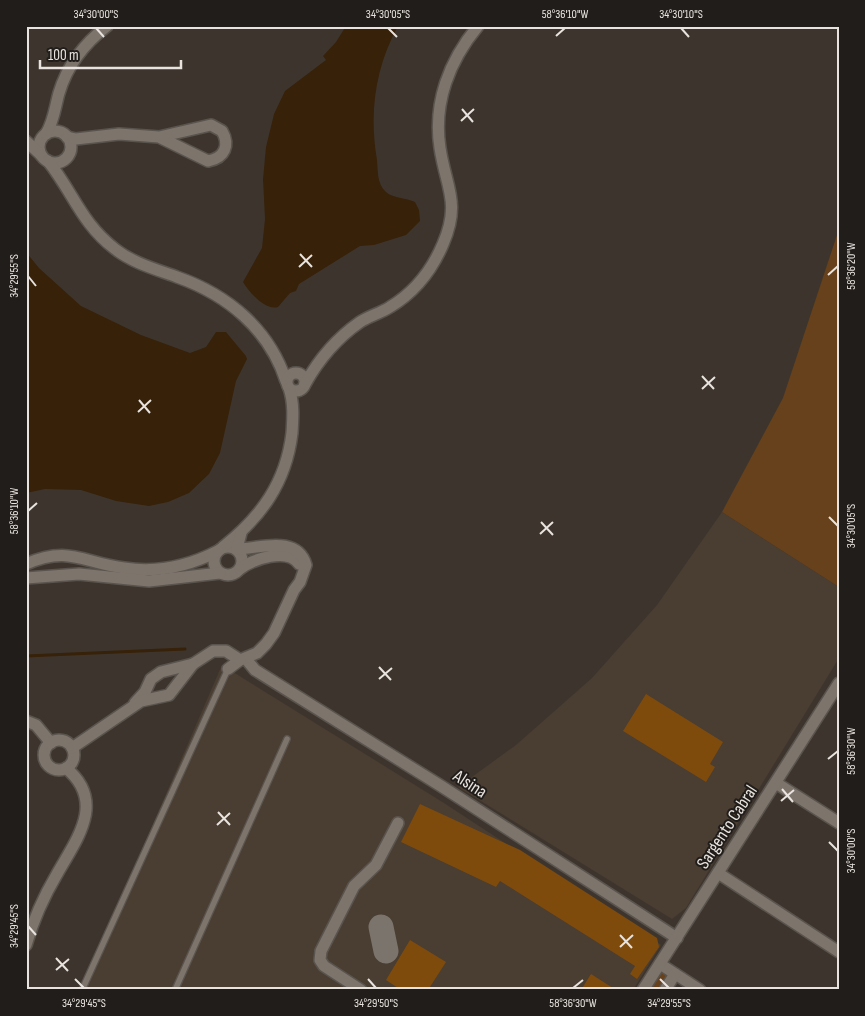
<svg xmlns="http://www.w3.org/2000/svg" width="865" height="1016" viewBox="0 0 865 1016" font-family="'Sofia Sans Condensed',sans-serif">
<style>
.built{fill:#4a3d31}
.green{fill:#66411b}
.water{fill:#372109}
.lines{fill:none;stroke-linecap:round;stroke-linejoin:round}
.stream{stroke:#372109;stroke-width:3}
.taxiway{stroke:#7a746c;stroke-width:25}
.building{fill:#7e4b0d}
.lane-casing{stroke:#5a544e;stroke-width:8}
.street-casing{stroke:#5a544e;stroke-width:14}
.lane{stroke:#7d746c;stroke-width:5.5}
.street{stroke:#7d746c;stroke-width:11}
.ticks{fill:none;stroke:#e8e3de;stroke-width:2}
.labels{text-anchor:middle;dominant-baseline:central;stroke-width:4;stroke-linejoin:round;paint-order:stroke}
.street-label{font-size:18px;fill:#e8e3de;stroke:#211d1a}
.neatline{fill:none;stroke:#e8e3de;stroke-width:2}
.ticks-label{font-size:12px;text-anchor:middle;fill:#e8e3de}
</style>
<rect width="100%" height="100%" fill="#3d352d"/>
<g class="built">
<polygon points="722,512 839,587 839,658 686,908 672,919 458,787 516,745 592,678 657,605"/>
<polygon points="222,665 444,803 661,945 633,990 81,990"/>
</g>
<g class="green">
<polygon points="839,229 839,587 722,512 783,398"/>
<polygon points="660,971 668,975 659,990 645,990"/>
</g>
<g class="water">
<path d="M346,26H398C375,68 369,113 377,160C378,171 377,184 386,192C392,198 407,198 415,202L419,210L420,221L406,235L374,245L360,246L299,284L296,291L290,293L278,307C265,311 249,292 243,282L262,248L265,219L263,179L266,147L274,114L285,91L326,60L323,56L336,42Z"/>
<polygon points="26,252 39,268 81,306 141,335 190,353 206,347 216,332 226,332 246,356 247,359 236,381 220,453 209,474 189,493 168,502 149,506 116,501 81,490 45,489 26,493"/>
</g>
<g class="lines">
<polyline class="stream" points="26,656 185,649"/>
<polyline class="taxiway" points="381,927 386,951"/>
</g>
<g class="building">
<polygon points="646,694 723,742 710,764 715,767 706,782 623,731"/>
<polygon points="420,804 520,850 657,938 659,947 637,979 630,974 635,966 500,881 496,887 401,842"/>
<polygon points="410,940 446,962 428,990 401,990 386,980"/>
<polygon points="591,974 616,990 581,990"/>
</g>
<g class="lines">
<defs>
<g id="lane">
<polyline points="82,990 228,669"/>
<polyline points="175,990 287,739"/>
</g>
<g id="street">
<circle cx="55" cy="147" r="16"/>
<path d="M46,134C54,121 55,107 59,93C67,66 85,43 107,26"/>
<path d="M67,137L76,139L119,134L159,137L211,125L222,131C230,145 225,158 208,161L159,137"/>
<polyline points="26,141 41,155"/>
<path d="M48,161C73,192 81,223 115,249C133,263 155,269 177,277C228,295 269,329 286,381"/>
<circle cx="296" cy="382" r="9"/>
<path d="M305,384C319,359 337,338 360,322C369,316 381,313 390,307C415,292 432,270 443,244C461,202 446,188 440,148C433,103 449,61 478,26"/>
<circle cx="228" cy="561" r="14"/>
<path d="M223,547C261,517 286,483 292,433C293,418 294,403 289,388"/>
<path d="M26,564C69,545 83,563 124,568C156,573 189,566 218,551"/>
<path d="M240,569C253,559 288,547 299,564"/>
<polyline points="26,578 79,574 149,581 220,573"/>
<polyline points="246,659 255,670 441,786 677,938"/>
<path d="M228,669L240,660L257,653L266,644L274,633L294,590L300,582L306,565C297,534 258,549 237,549L241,533"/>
<polyline points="135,703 145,692 151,679 161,672 193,664 213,651 226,651 240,660"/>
<polyline points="26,721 36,725 51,743"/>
<circle cx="59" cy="755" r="15"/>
<polyline points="72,748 141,701 169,695 193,664"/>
<polyline points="776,783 839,823"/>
<polyline points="718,873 839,952"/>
<path d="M26,945C33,921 44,896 57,874C76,840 107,802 66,768"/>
<polyline points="660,964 700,990"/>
<polyline points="361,990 324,966 320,960 321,951 354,886 376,865 398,823"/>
<polyline points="643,990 839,683"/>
<polyline points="665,990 675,974"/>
</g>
</defs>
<use href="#lane" class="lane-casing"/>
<use href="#street" class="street-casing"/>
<use href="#lane" class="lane"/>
<use href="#street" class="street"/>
</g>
<path class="ticks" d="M96,28L104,37M388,28L397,37M681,28L689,37M556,36L565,28M462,109L473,122M461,121L474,109M300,254L312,267M299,267L312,255M828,275L838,266M28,276L36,286M702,376L714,389M702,389L715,377M139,400L150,413M138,412L151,400M28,511L37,503M829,517L838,526M541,522L553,535M540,534L553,522M379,667L391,680M379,679L392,668M828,759L838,751M782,789L793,802M781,801L794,790M218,812L230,825M217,825L230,813M829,842L838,851M28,926L36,935M620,935L632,948M620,947L633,935M56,958L68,971M56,970L69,959M75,979L84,988M368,979L376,988M660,979L669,988M573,988L583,980"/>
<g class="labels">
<g class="street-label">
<text transform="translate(470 784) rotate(33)">Alsina</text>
<text transform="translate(727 827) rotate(-57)">Sargento Cabral</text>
</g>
</g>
<rect width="865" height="1016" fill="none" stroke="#211d1a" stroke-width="55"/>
<path d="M40 60v8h141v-8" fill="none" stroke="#e8e3de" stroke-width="2.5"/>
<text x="48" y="60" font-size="15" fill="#e8e3de" stroke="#211d1a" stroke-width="4" paint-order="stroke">100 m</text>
<rect x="28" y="28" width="810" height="960" class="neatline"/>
<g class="ticks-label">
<text x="96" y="18">34°30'00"S</text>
<text x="388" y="18">34°30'05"S</text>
<text x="565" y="18">58°36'10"W</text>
<text x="681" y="18">34°30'10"S</text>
<text transform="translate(851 266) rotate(-90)" y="4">58°36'20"W</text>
<text transform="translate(14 276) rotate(-90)" y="4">34°29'55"S</text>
<text transform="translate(14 511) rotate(-90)" y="4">58°36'10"W</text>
<text transform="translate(851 526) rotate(-90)" y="4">34°30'05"S</text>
<text transform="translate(851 751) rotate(-90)" y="4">58°36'30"W</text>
<text transform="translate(851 851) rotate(-90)" y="4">34°30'00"S</text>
<text transform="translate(14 926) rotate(-90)" y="4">34°29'45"S</text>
<text x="84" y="1007">34°29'45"S</text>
<text x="376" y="1007">34°29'50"S</text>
<text x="573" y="1007">58°36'30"W</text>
<text x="669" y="1007">34°29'55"S</text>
</g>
</svg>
